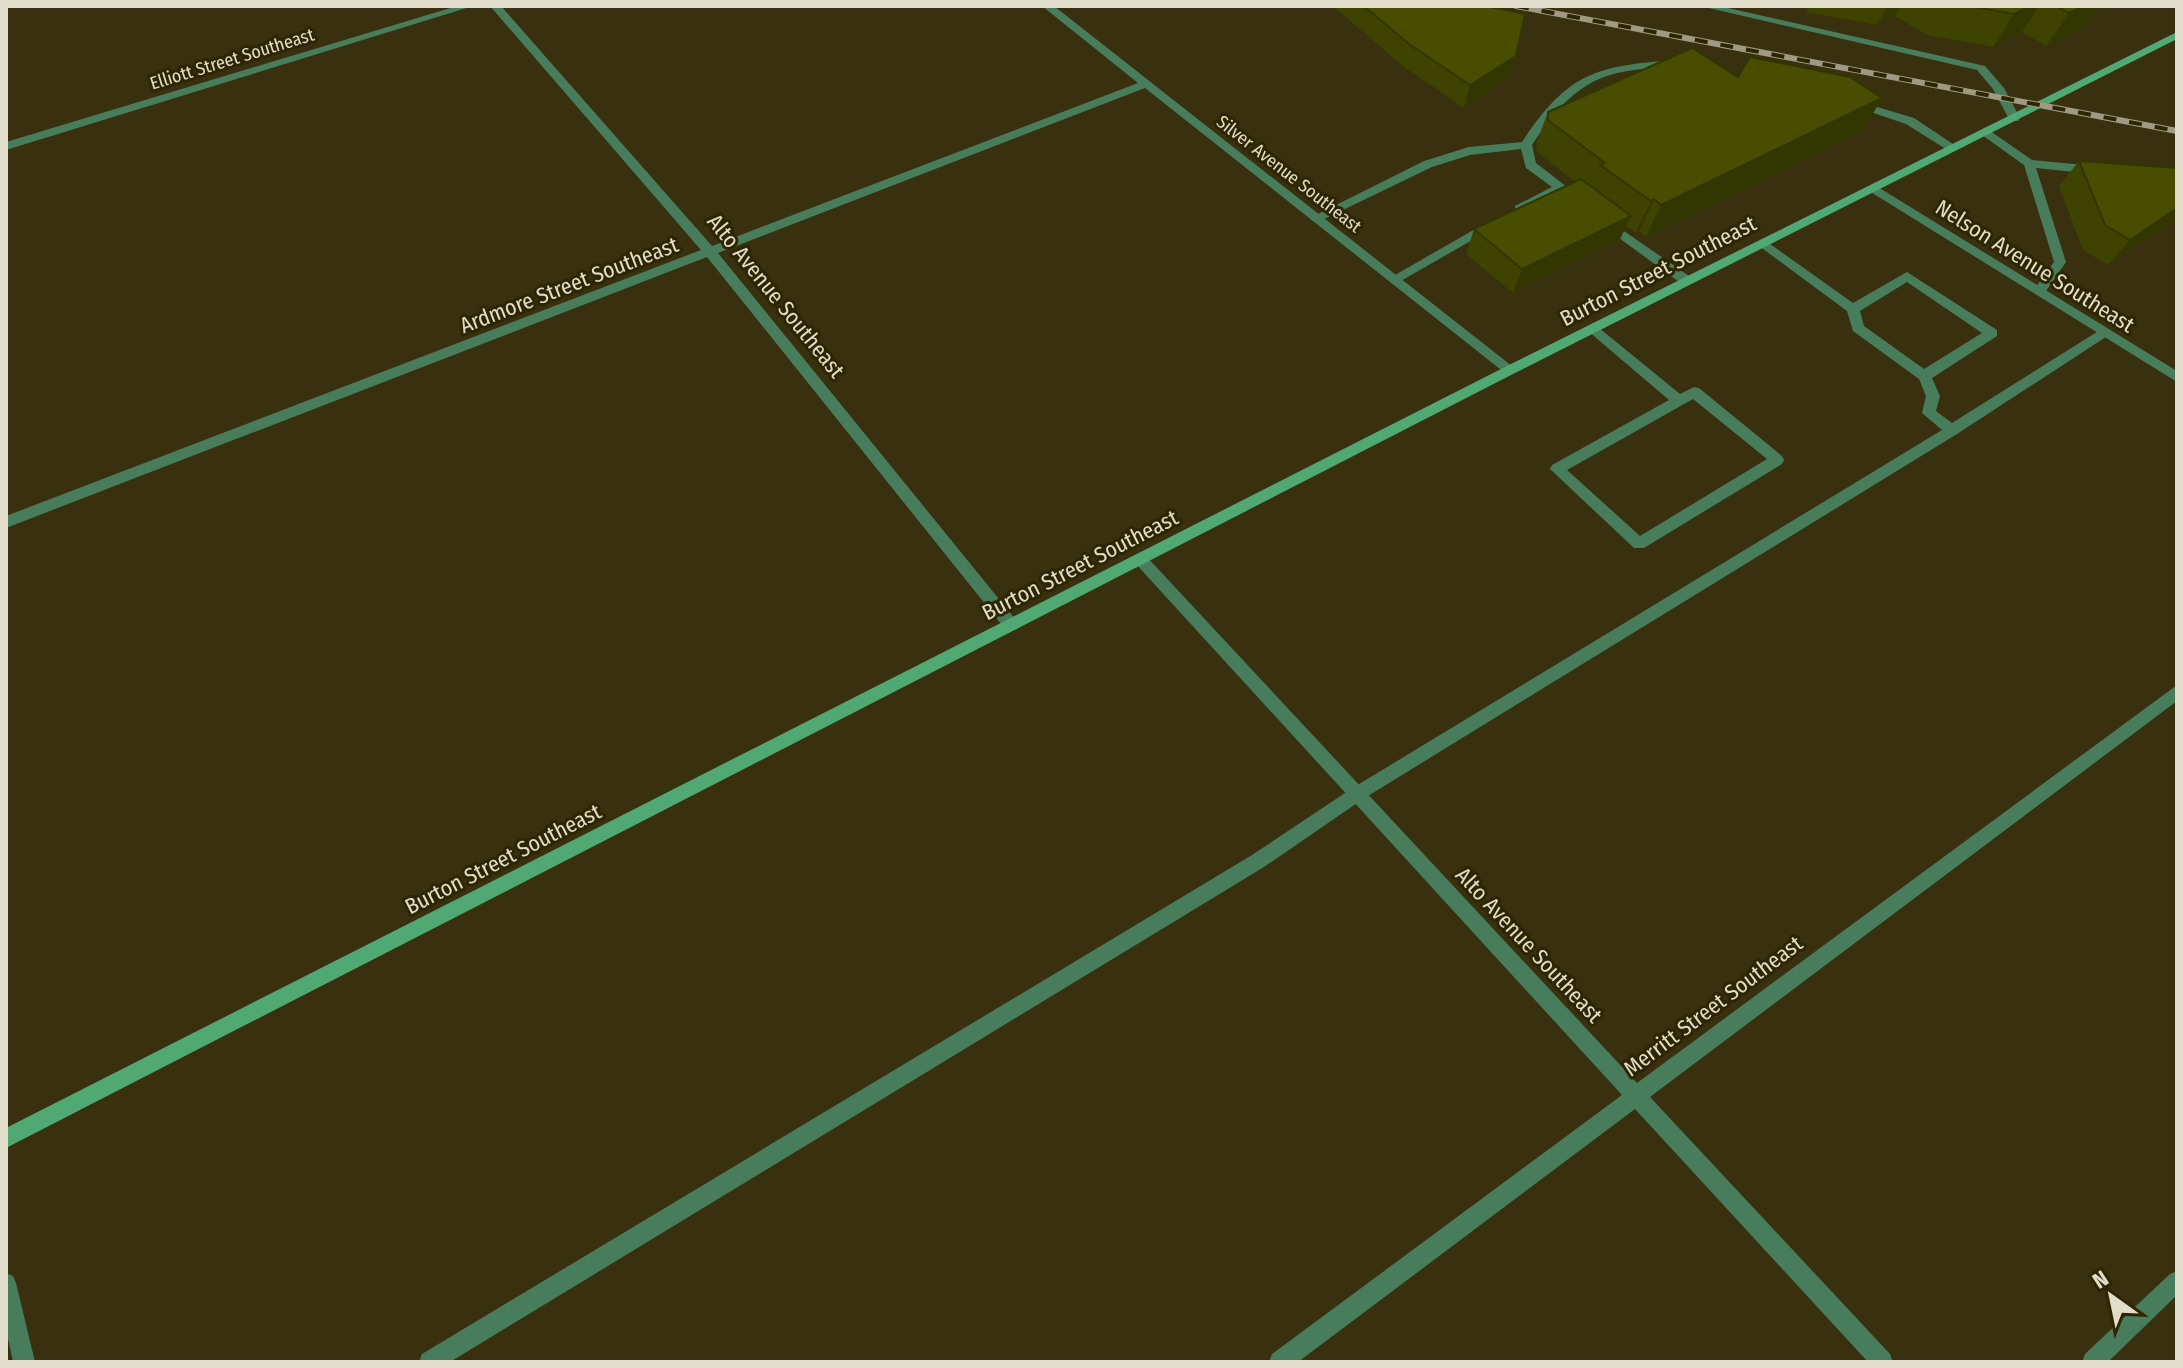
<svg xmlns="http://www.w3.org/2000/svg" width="2183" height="1368" viewBox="0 0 2183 1368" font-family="'Fira Sans Condensed',sans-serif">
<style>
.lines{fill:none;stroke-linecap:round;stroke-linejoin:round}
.lane{fill:#487d5b;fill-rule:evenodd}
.street{fill:#487d5b;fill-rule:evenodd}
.secondary{fill:#50a872;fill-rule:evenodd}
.rail-casing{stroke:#a19a82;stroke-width:6}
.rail{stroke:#2e2603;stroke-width:4;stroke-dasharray:13;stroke-linecap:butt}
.wall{fill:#3e4301}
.shaded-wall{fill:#323701}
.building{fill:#484e01;stroke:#323701;stroke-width:2}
.labels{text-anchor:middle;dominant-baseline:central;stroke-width:6;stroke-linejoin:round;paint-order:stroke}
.far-street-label{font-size:18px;fill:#e2ddca;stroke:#2e2603}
.street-label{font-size:22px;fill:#e2ddca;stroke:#2e2603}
</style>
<rect width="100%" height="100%" fill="#38300e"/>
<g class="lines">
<g class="lane">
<polygon points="1700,6 1719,6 1985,66 2004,88 2020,118 2018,121 2010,121 1993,89 1977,70"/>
<path d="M1675,60L1681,63L1679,65C1660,69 1641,68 1622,72C1579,80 1555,110 1532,145L1536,163L1580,197V203H1572L1559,193L1523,212H1515V206L1552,187L1526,168L1521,149L1470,155L1432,167L1320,221H1312L1310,218L1424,161L1469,147L1522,142C1568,73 1595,66 1675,60Z"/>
<polygon points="1857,101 1914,118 1959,148 1953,152 1949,151 1906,124 1853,106 1851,104"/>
<polygon points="1986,128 2032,160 2094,166 2100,170 2094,174 2036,168 2066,262 2044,294 2039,295 2033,291 2054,262 2024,165 1982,135 1982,129"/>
<polygon points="1491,220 1495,221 1495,227 1399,282 1394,283 1388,279"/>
<polygon points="1608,220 1692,278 1692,284 1682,284 1604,227 1604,221"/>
<path d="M1763,239L1853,303L1907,272L1997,330V336L1932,378L1940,396L1936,411L1952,423L2100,330H2110L2112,333L1957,434L1363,799L1264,867L450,1362H419L422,1354L1252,855L1351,789L1942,430L1922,413L1926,396L1919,379L1853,331L1847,311L1759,246L1757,243ZM1907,282L1982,333L1924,369L1864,326L1860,311Z"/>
<path d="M1593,323L1680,394L1694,387L1699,388L1782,456L1784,460L1782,464L1644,548H1634L1550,469L1552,465L1669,400L1588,331L1586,328ZM1693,399L1767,459L1640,536L1567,470Z"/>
<polygon points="2177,1271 2177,1295 2108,1362 2082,1362 2085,1354 2170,1274"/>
</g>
<g class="street">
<polygon points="457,6 473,6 6,150 6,142"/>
<polygon points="490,6 501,6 712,246 1138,83 1042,6 1054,6 1517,370 1510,375 1505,373 1145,88 718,253 1016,620 1019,625 1016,630 1006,630 707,257 6,528 6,516 701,250"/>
<polygon points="1873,184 2177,371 2177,382 1869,191 1867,188"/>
<polygon points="1140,553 1145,555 1637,1083 2177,685 2177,701 1650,1097 1890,1354 1893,1362 1868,1362 1635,1109 1298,1362 1269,1362 1272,1354 1622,1095 1135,563 1132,559 1135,555"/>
<polygon points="6,1273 13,1276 16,1283 35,1362 13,1362 6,1329"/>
</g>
<polygon class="secondary" points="2177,32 2177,39 1515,373 6,1148 6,1128 1505,367"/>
<defs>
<polyline id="rail" points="1516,6 2177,131"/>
</defs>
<use href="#rail" class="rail-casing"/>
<use href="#rail" class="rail"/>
</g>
<g class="wall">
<polygon points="1333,6 1486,6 1516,56 1508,78 1464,108 1404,67"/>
<polygon points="1809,6 2099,6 2085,26 2046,46 2022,32 1993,47 1927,35 1895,16 1877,25 1806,12"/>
<polygon points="1738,77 1882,98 1863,130 1646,237 1639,231 1636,233 1626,226 1619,241 1513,293 1466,254 1474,229 1575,182 1537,152 1536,144 1548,112"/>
<polygon points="2079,161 2177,218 2108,265 2083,250 2059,186"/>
</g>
<g class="shaded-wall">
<polygon points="1888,6 1901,6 1895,16 1877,25"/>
<polygon points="2030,6 2039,6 2022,32 1993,47 2014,14"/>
<polygon points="2083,6 2099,6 2085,26 2046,46 2069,13"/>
<polygon points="1516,56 1508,78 1464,108 1470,85"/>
<polygon points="1882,98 1863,130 1646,237 1661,205"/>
<polygon points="1654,199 1639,231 1636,233 1651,201"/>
<polygon points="2177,208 2177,218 2108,265 2130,240"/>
<polygon points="1631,216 1619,241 1513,293 1522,269"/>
</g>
<g class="building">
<polygon points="1364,6 1486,6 1525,14 1516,56 1470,85 1409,44"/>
<polygon points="1969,6 2030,6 2014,14"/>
<polygon points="2056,6 2083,6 2069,13"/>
<polygon points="1692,48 1738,77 1750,57 1850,77 1882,98 1661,205 1654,199 1651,201 1600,165 1605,163 1548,120 1548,112"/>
<polygon points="2079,161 2177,168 2177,208 2130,240 2105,225"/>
<polygon points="1581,179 1631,216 1522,269 1474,229"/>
</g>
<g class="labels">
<g class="far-street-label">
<text transform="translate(232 59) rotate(-17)">Elliott Street Southeast</text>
<text transform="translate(1289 174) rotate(38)">Silver Avenue Southeast</text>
</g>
<g class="street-label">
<text transform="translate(2035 266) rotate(32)">Nelson Avenue Southeast</text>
<text transform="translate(1658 271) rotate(-27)">Burton Street Southeast</text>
<text transform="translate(569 285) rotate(-21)">Ardmore Street Southeast</text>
<text transform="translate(776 296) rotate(51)">Alto Avenue Southeast</text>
<text transform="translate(1080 565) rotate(-27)">Burton Street Southeast</text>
<text transform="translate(503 859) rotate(-27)">Burton Street Southeast</text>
<text transform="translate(1529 945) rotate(47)">Alto Avenue Southeast</text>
<text transform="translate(1713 1006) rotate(-37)">Merritt Street Southeast</text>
</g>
</g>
<rect width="2183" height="1368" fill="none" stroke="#e2ddca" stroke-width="16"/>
<g transform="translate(2111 1296) rotate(327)" stroke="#2e2603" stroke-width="6" paint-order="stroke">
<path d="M0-6L14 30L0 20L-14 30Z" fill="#e2ddca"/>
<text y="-12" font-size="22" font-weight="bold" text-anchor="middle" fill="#e2ddca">N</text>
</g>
</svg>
